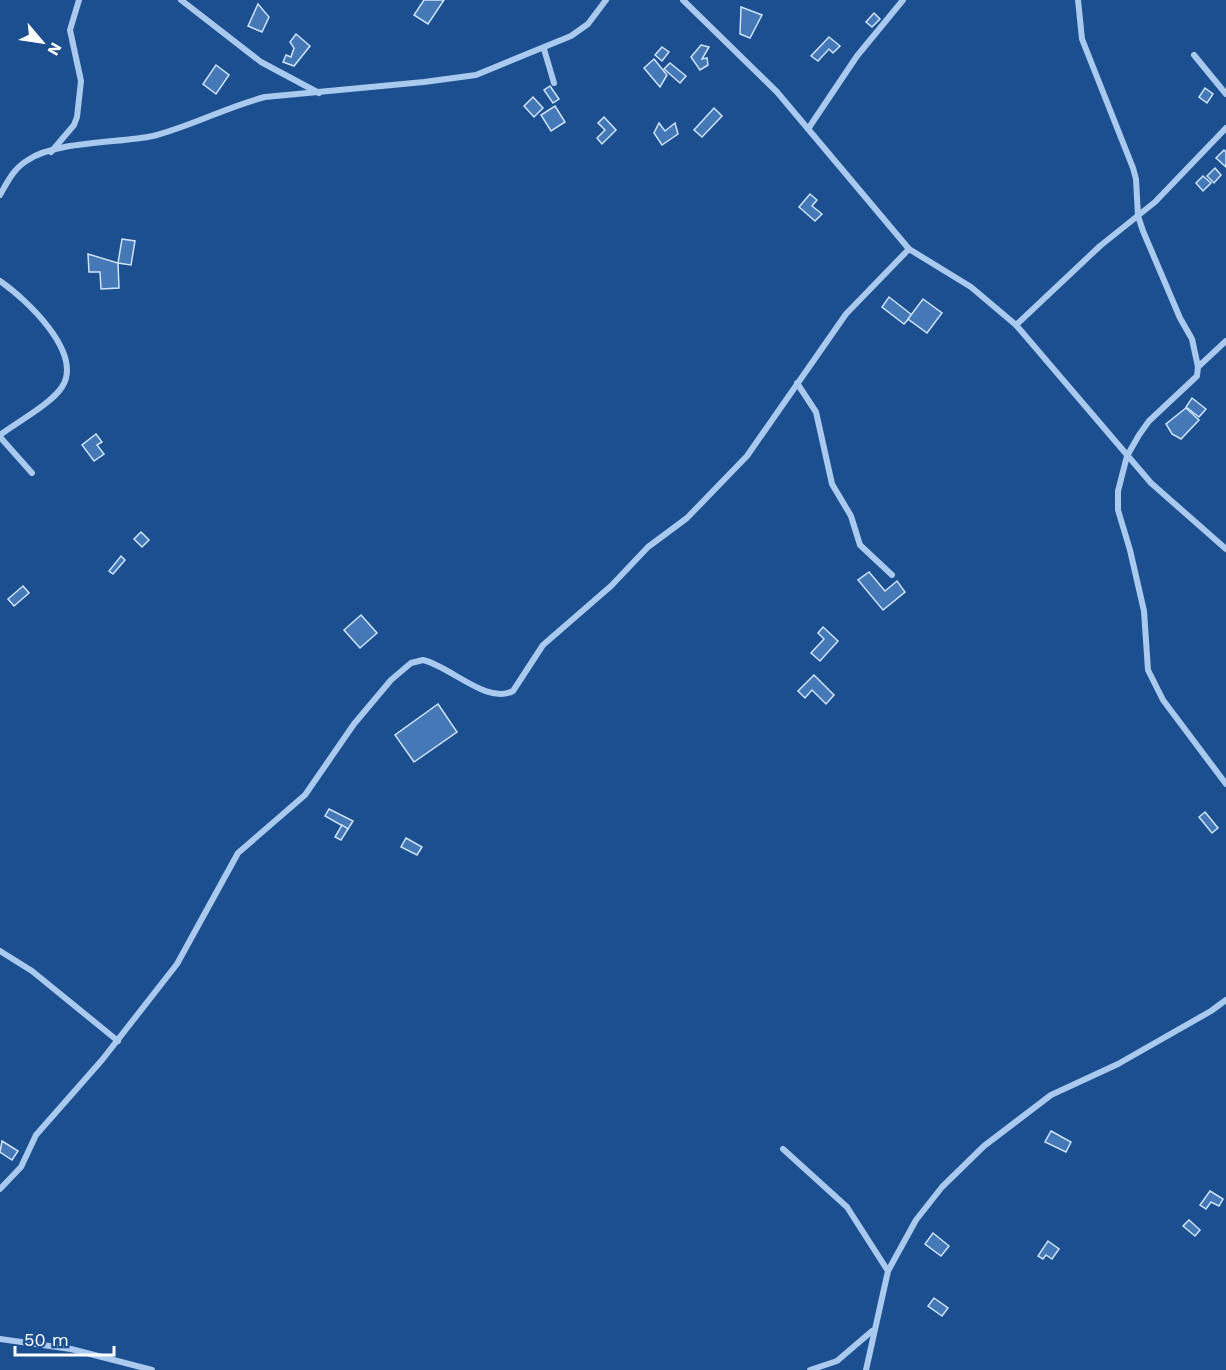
<svg xmlns="http://www.w3.org/2000/svg" width="1226" height="1370" viewBox="0 0 1226 1370" font-family="'Work Sans',sans-serif">
<style>
.building{fill:#4478b7;stroke:#cfe3fa;stroke-width:1.5}
.lines{fill:none;stroke-linecap:round;stroke-linejoin:round}
.street{stroke:#a9c9ee;stroke-width:6}
</style>
<rect width="100%" height="100%" fill="#1b4f8f"/>
<g class="building">
<polygon points="424,0 444,0 428,24 414,15"/>
<polygon points="258,4 269,17 262,32 248,26"/>
<polygon points="741,7 762,15 750,38 740,34"/>
<polygon points="874,13 880,19 872,27 866,22"/>
<polygon points="296,34 310,46 294,66 283,62 286,55 291,57 294,48 290,42"/>
<polygon points="829,37 840,46 833,53 829,49 818,61 811,56"/>
<polygon points="701,45 709,47 702,59 707,58 708,65 700,70 691,57"/>
<polygon points="662,47 669,52 662,61 655,55"/>
<polygon points="654,59 667,75 660,87 644,68"/>
<polygon points="670,63 686,76 680,83 664,69"/>
<polygon points="216,65 229,75 216,94 203,84"/>
<polygon points="550,86 559,99 553,103 544,90"/>
<polygon points="1205,88 1213,94 1207,103 1199,97"/>
<polygon points="533,97 543,108 534,117 524,106"/>
<polygon points="555,106 565,122 551,131 541,115"/>
<polygon points="714,108 722,116 702,137 694,130"/>
<polygon points="604,117 616,130 602,144 597,138 605,130 598,123"/>
<polygon points="659,123 665,131 675,123 678,134 662,145 654,133"/>
<polygon points="1224,150 1226,152 1226,167 1216,158"/>
<polygon points="1215,168 1221,175 1214,183 1207,176"/>
<polygon points="1203,176 1211,183 1203,191 1196,183"/>
<polygon points="810,194 817,200 812,206 822,214 815,221 799,207"/>
<polygon points="122,239 135,241 131,265 118,263"/>
<polygon points="88,254 118,263 119,288 101,289 100,272 89,272"/>
<polygon points="889,297 912,315 904,324 882,307"/>
<polygon points="923,299 942,313 927,333 908,319"/>
<polygon points="1192,398 1206,409 1199,417 1186,407"/>
<polygon points="1186,408 1199,420 1181,439 1172,434 1166,424"/>
<polygon points="96,434 102,442 97,445 104,454 94,461 82,445"/>
<polygon points="141,532 149,540 142,547 134,539"/>
<polygon points="121,556 125,560 113,574 109,571"/>
<polygon points="869,572 885,591 897,581 905,592 883,610 858,580"/>
<polygon points="23,586 29,593 14,606 8,599"/>
<polygon points="361,615 377,633 360,648 344,630"/>
<polygon points="823,627 838,641 820,661 811,653 824,639 818,633"/>
<polygon points="814,675 834,695 826,704 812,690 805,698 798,691"/>
<polygon points="438,704 457,732 414,762 395,735"/>
<polygon points="329,809 353,821 348,829 325,816"/>
<polygon points="1205,812 1218,828 1212,833 1199,817"/>
<polygon points="342,825 348,829 341,840 335,837"/>
<polygon points="406,838 422,847 417,855 401,847"/>
<polygon points="1051,1131 1071,1142 1066,1152 1045,1142"/>
<polygon points="2,1141 18,1151 12,1160 0,1152"/>
<polygon points="1210,1191 1223,1199 1219,1206 1211,1202 1206,1209 1200,1205"/>
<polygon points="1189,1220 1200,1230 1195,1236 1183,1226"/>
<polygon points="933,1233 949,1246 941,1256 925,1244"/>
<polygon points="1048,1241 1059,1249 1052,1259 1046,1255 1043,1259 1038,1256"/>
<polygon points="934,1298 948,1308 942,1316 928,1306"/>
</g>
<g class="lines">
<g class="street">
<polyline points="181,0 261,62 319,93"/>
<polyline points="683,0 777,92 909,249 971,287 1016,325 1151,483 1226,549"/>
<polyline points="1078,0 1082,39 1133,168 1136,179 1138,216 1143,231 1180,318 1192,339 1198,367 1197,376 1149,421 1139,435 1127,456 1118,491 1118,510 1130,550 1144,611 1148,670 1163,700 1226,784"/>
<polyline points="544,49 554,83"/>
<polyline points="1194,55 1226,94"/>
<polyline points="808,129 857,56 903,0"/>
<polyline points="51,152 74,125 77,117 81,81 70,30 79,0"/>
<path d="M0,195C8,181 14,168 28,160C56,141 120,143 153,136C192,126 226,107 265,97L424,82L476,75L571,36L588,24L606,0"/>
<path d="M0,281C26,299 84,353 62,387C51,404 17,422 0,435"/>
<polyline points="1016,325 1100,246 1155,202 1226,128"/>
<polyline points="1198,367 1226,341"/>
<polyline points="797,383 816,412 832,484 851,516 860,545 892,575"/>
<polyline points="0,437 32,473"/>
<polyline points="0,951 32,971 118,1041"/>
<polyline points="783,1149 847,1207 888,1271"/>
<path d="M0,1189L21,1167L36,1135L102,1060L177,964L238,853L305,795L354,724L391,680L411,663L423,660C450,666 487,705 513,691L543,645L611,586L648,547L687,518L747,456L846,314L909,249"/>
<polyline points="0,1339 71,1349 152,1370"/>
<polyline points="810,1370 837,1361 872,1331"/>
<polyline points="866,1370 888,1271 916,1220 942,1187 984,1146 1051,1095 1118,1064 1211,1011 1226,1000"/>
</g>
</g>
<g transform="translate(42 42) rotate(119)" stroke="#1b4f8f" stroke-width="4.5" paint-order="stroke">
<path d="M0-4.5L10 22L0 15L-10 22Z" fill="#ffffff"/>
<text y="-9" font-size="16" font-weight="bold" text-anchor="middle" fill="#ffffff">N</text>
</g>
<path d="M15 1346v9h99v-9" fill="none" stroke="#ffffff" stroke-width="3"/>
<text x="24" y="1346" font-size="18" fill="#ffffff" stroke="#1b4f8f" stroke-width="4.5" paint-order="stroke">50 m</text>
</svg>
